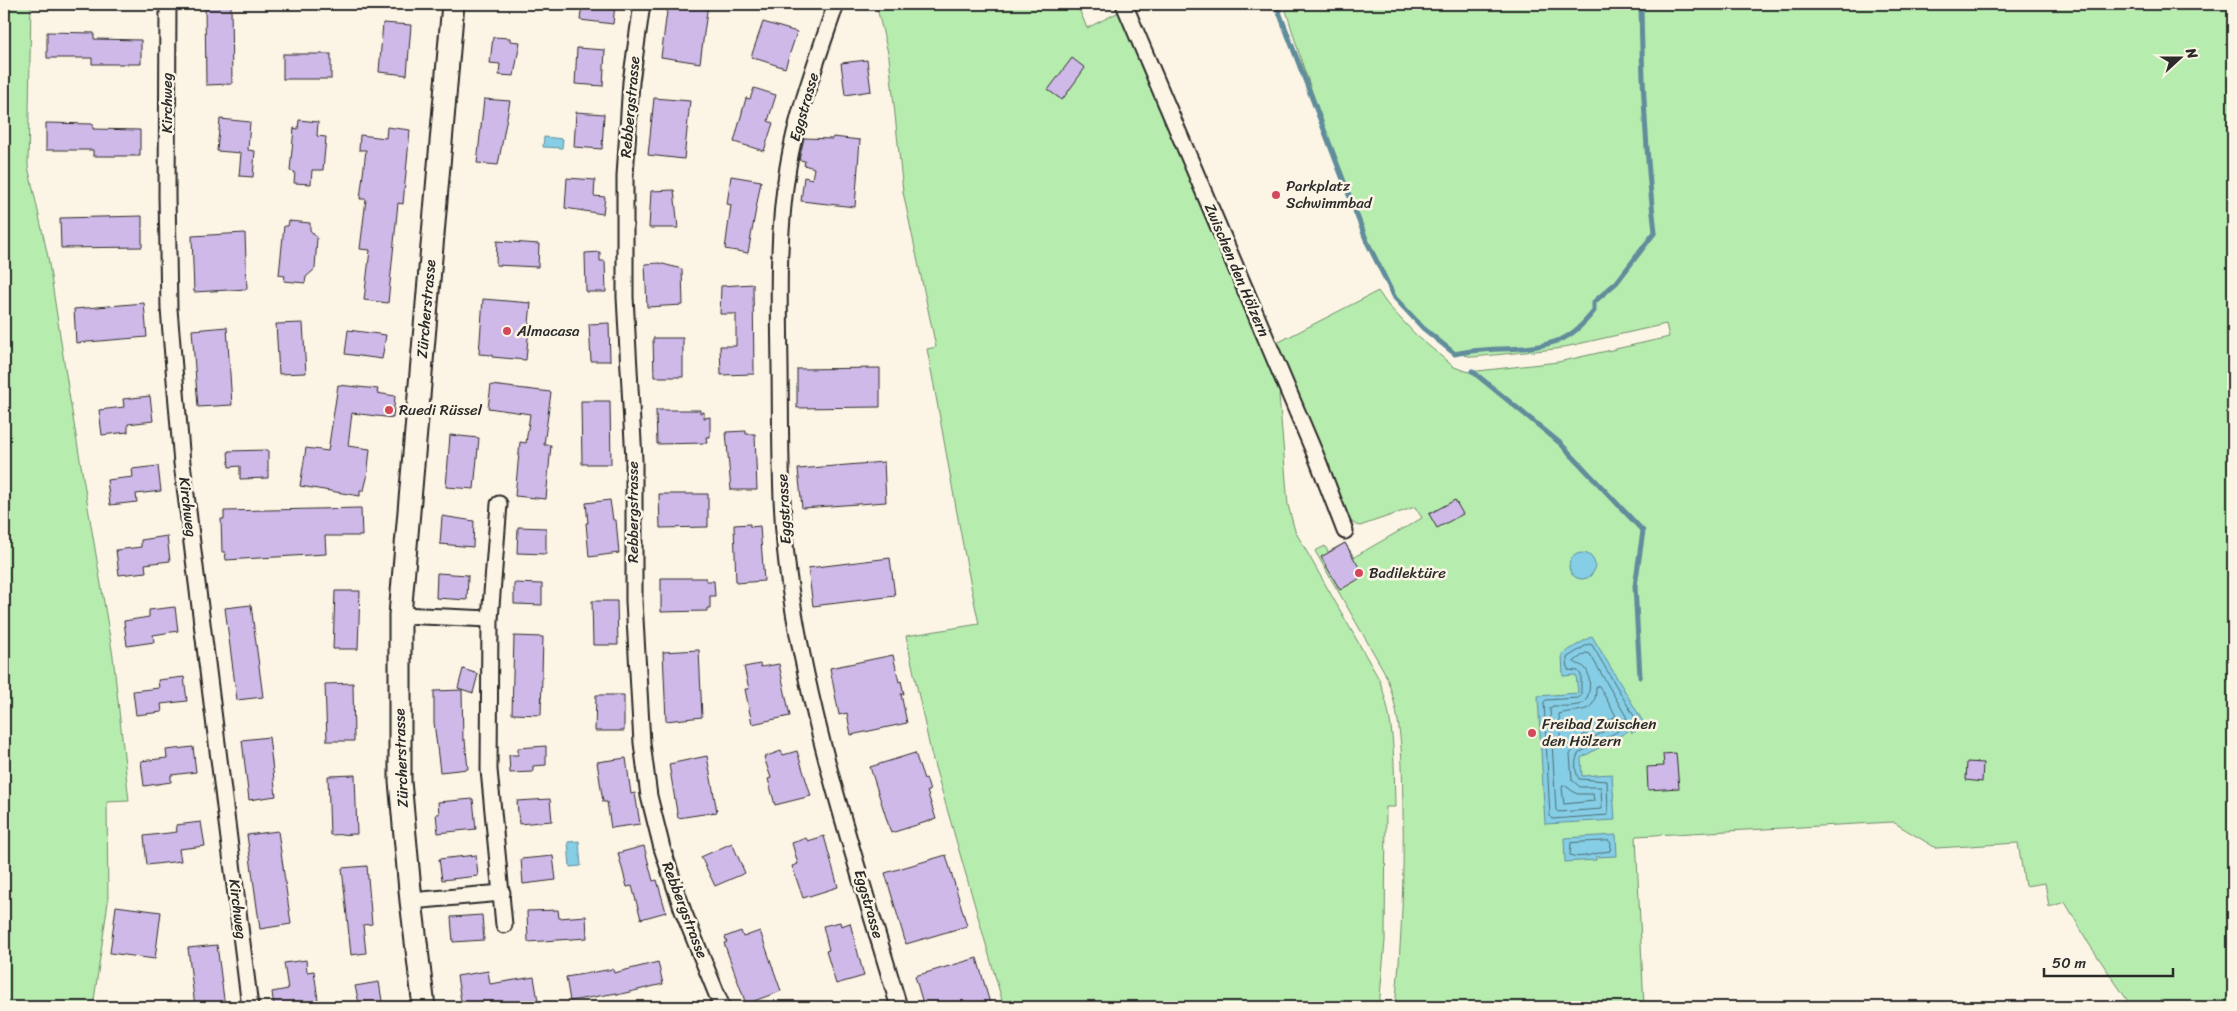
<svg xmlns="http://www.w3.org/2000/svg" width="2237" height="1011" viewBox="0 0 2237 1011" font-family="Sriracha,sans-serif">
<style>
.green{fill:#b6ecae;stroke:#708c6c}
.water{fill:#85cee5;stroke:#618d9b}
.lines{fill:none;stroke-linecap:round;stroke-linejoin:round}
.shore{stroke:#4f6c75;stroke-width:1}
.stream{stroke:#618d9b;stroke-width:5}
.building{fill:#cfb9e8;stroke:#2b2b2b}
.street-casing{stroke:#2b2b2b;stroke-width:19}
.secondary-casing{stroke:#2b2b2b;stroke-width:25}
.street{stroke:#fcf5e5;stroke-width:15}
.secondary{stroke:#fcf5e5;stroke-width:21}
.poi-dot{fill:#d1495b;stroke:#fcf5e5;stroke-width:2}
.labels{text-anchor:middle;dominant-baseline:central;stroke-width:5;stroke-linejoin:round;paint-order:stroke}
.street-label{font-size:15px;fill:#2b2b2b;stroke:#fcf5e5}
.poi-label{font-size:15px;fill:#2b2b2b;stroke:#fcf5e5;text-anchor:start}
</style>
<rect width="100%" height="100%" fill="#fcf5e5"/>
<filter id="ink" filterUnits="userSpaceOnUse"><feTurbulence type="fractalNoise" baseFrequency=".02" numOctaves="2"/><feDisplacementMap in="SourceGraphic" scale="10" xChannelSelector="R" yChannelSelector="G"/><feConvolveMatrix kernelMatrix="1 2 1 2 8 2 1 2 1" color-interpolation-filters="sRGB"/></filter>
<g filter="url(#ink)">
<g class="green">
<polygon points="4,4 31,4 28,166 48,257 69,394 113,656 129,801 107,802 108,902 93,1007 4,1007"/>
<path d="M876,4H1077L1087,28L1121,11L1282,394L1279,395L1288,505L1295,531L1379,679C1395,721 1394,762 1395,807H1386L1385,941L1379,1007H1004L931,753L906,636L979,624C959,533 945,441 927,349L936,347L903,192L889,57Z"/>
<path d="M1284,4H2233V1007H2132L2089,944L2065,902L2049,907L2045,883L2025,886L2018,843L1936,848L1893,822L1636,836L1644,1007H1395C1402,941 1404,876 1403,809C1402,761 1403,716 1384,671L1315,551L1325,546L1328,552L1345,543L1354,557L1422,518L1415,507L1360,526L1356,525L1347,518L1275,344L1378,291L1387,304L1416,335L1454,367L1469,372L1558,362L1669,337L1666,324L1556,349L1473,357L1456,353L1423,326L1396,297L1369,241L1334,153L1303,66Z"/>
</g>
<g class="water">
<polygon points="544,137 563,139 562,148 543,147"/>
<circle cx="1582" cy="566" r="13"/>
<polygon points="1592,636 1645,725 1632,733 1630,730 1581,758 1582,776 1612,774 1615,820 1545,824 1538,696 1578,693 1576,675 1563,676 1562,654"/>
<polygon points="1616,835 1617,856 1596,857 1596,860 1565,862 1564,838"/>
<polygon points="579,841 581,866 570,867 568,842"/>
</g>
<g class="lines">
<g class="shore">
<path d="M1589,644L1592,645L1638,723L1634,726H1627L1579,753C1574,759 1575,773 1579,779L1607,781L1608,815L1552,819L1550,816L1544,702L1546,700L1578,698L1581,696V675L1578,671L1568,670L1567,658Z"/>
<path d="M1586,653L1590,654L1627,718L1575,748L1570,754L1572,780L1580,787H1601L1602,809L1558,812L1556,810L1550,708L1553,706C1561,706 1573,707 1581,704C1591,700 1591,680 1587,671C1584,665 1578,665 1574,662Z"/>
<path d="M1599,686L1616,716L1561,749L1559,714C1577,708 1597,717 1596,687Z"/>
<polygon points="1564,785 1577,794 1593,794 1594,801 1564,804 1562,788"/>
<path d="M1609,841L1611,843L1610,851C1597,852 1581,860 1570,855L1571,843Z"/>
</g>
<g class="stream">
<path d="M1276,4L1367,242L1395,298L1423,328L1455,354C1490,345 1528,354 1562,339C1574,334 1586,321 1594,311V302L1617,282L1655,232C1646,156 1642,80 1641,4"/>
<polyline points="1472,371 1560,443 1643,531 1635,586 1640,677"/>
</g>
</g>
<g class="building">
<polygon points="205,4 231,4 232,84 206,85"/>
<polygon points="582,4 615,4 613,24 580,20"/>
<polygon points="668,4 708,4 700,63 661,57"/>
<polygon points="763,22 797,32 785,68 751,57"/>
<polygon points="383,23 411,25 407,75 379,72"/>
<polygon points="47,32 94,33 94,39 141,40 141,64 92,64 92,58 47,58"/>
<polygon points="493,37 510,38 510,41 520,42 514,76 499,75 500,64 490,63"/>
<polygon points="577,48 605,50 603,86 575,84"/>
<rect x="283" y="54" width="48" height="25"/>
<polygon points="1072,58 1085,68 1062,100 1048,90"/>
<polygon points="867,60 871,91 845,95 841,63"/>
<polygon points="754,88 776,95 768,121 773,123 764,151 734,142 746,98 750,99"/>
<polygon points="654,98 690,101 684,159 648,155"/>
<polygon points="484,99 510,101 498,165 477,163"/>
<polygon points="576,112 604,114 602,149 574,147"/>
<polygon points="220,119 250,122 248,150 255,151 253,177 239,176 241,153 217,151"/>
<polygon points="299,120 318,122 317,136 326,137 323,170 312,170 311,184 294,183 295,172 290,171 294,128 298,129"/>
<polygon points="46,123 93,124 93,129 140,130 140,156 93,156 93,150 46,150"/>
<polygon points="387,127 410,130 403,204 398,203 388,303 364,300 370,250 360,249 366,199 360,199 366,150 359,150 360,135 386,138"/>
<polygon points="833,137 860,140 855,207 801,201 804,177 812,179 814,168 804,165 805,161 799,160 804,138 832,139"/>
<polygon points="731,176 761,181 748,253 725,249 731,205 727,204"/>
<polygon points="567,178 595,180 594,196 605,197 603,214 565,208"/>
<polygon points="674,190 678,228 649,228 651,191"/>
<polygon points="142,216 142,247 61,248 60,218"/>
<polygon points="289,221 310,223 310,230 317,238 315,269 306,277 305,283 284,281 285,276 279,275 284,226 288,226"/>
<polygon points="245,233 247,289 194,292 192,236"/>
<polygon points="497,241 539,244 538,267 496,265"/>
<polygon points="600,252 600,261 605,261 606,292 586,292 585,253"/>
<polygon points="659,263 682,269 683,305 647,307 645,264"/>
<polygon points="753,284 754,374 721,375 720,346 736,346 736,314 720,314 721,286"/>
<polygon points="483,299 531,303 529,323 533,328 532,334 528,338 526,360 492,357 492,355 479,354"/>
<polygon points="144,303 147,337 76,343 74,309"/>
<polygon points="303,323 306,373 279,374 276,324"/>
<polygon points="609,323 610,361 591,361 589,324"/>
<polygon points="227,327 232,405 198,407 192,330"/>
<polygon points="348,330 386,335 382,359 345,354"/>
<polygon points="653,338 683,338 683,377 654,377"/>
<polygon points="880,368 880,407 797,408 797,369"/>
<polygon points="338,385 378,389 377,393 395,396 393,418 352,413 348,446 370,449 367,478 364,490 360,490 360,496 300,486 306,448 328,451"/>
<polygon points="491,385 551,392 544,445 551,445 546,499 515,496 520,442 526,443 530,414 488,408"/>
<polygon points="150,396 153,421 128,424 128,432 102,435 99,410 124,407 123,399"/>
<polygon points="581,401 610,401 611,464 582,464"/>
<polygon points="656,410 700,410 700,413 704,412 704,418 710,417 710,437 706,437 707,443 657,444"/>
<polygon points="746,431 746,434 755,434 757,490 731,490 726,432"/>
<polygon points="450,435 479,438 474,489 446,487"/>
<polygon points="268,450 268,478 240,479 240,466 229,467 228,451"/>
<polygon points="884,462 886,502 802,508 798,469"/>
<polygon points="158,466 161,491 136,494 137,502 110,505 107,480 133,477 132,469"/>
<polygon points="659,494 708,494 708,527 660,528"/>
<polygon points="610,500 613,520 616,520 619,553 589,557 586,523 588,523 586,503"/>
<polygon points="1455,500 1463,514 1437,528 1429,514"/>
<polygon points="361,508 362,536 325,536 326,554 226,560 225,552 222,552 221,519 224,519 224,511"/>
<polygon points="442,516 474,521 473,547 440,544"/>
<polygon points="750,524 750,527 760,526 764,581 736,583 734,525"/>
<polygon points="518,527 546,528 546,554 517,553"/>
<polygon points="167,536 170,561 145,564 146,572 119,575 116,550 141,547 141,540"/>
<polygon points="1345,543 1364,576 1340,590 1321,557"/>
<polygon points="890,558 895,596 813,606 808,568"/>
<polygon points="437,573 468,575 467,600 436,598"/>
<polygon points="661,578 706,578 706,581 714,581 715,596 710,596 710,608 707,608 707,611 661,612"/>
<polygon points="514,583 542,584 542,605 514,604"/>
<polygon points="335,591 360,591 358,649 333,649"/>
<polygon points="592,601 617,601 618,645 593,645"/>
<polygon points="251,605 263,697 237,700 225,608"/>
<polygon points="175,607 178,631 153,635 154,642 127,646 124,621 149,617 149,610"/>
<polygon points="514,636 543,637 541,715 512,714"/>
<polygon points="699,650 702,717 666,721 663,652"/>
<polygon points="893,655 899,682 901,681 904,694 901,694 907,723 851,735 847,713 839,715 830,668"/>
<polygon points="760,664 761,667 779,664 790,716 752,724 745,689 749,689 744,667"/>
<polygon points="463,669 478,674 473,693 458,688"/>
<polygon points="184,677 187,701 161,704 162,712 136,715 133,691 159,688 158,680"/>
<polygon points="353,683 354,741 327,741 325,684"/>
<polygon points="462,690 463,740 465,740 468,769 440,772 434,722 434,691"/>
<polygon points="596,695 624,695 624,731 595,731"/>
<polygon points="269,737 276,796 249,800 242,740"/>
<polygon points="546,746 546,765 533,766 533,772 510,773 509,755 518,755 518,748"/>
<polygon points="193,747 196,772 171,775 171,782 144,786 141,761 167,758 166,750"/>
<polygon points="781,751 783,755 797,751 811,796 775,805 768,779 771,778 764,757"/>
<polygon points="915,753 924,779 926,778 930,791 927,791 936,819 891,833 870,767"/>
<polygon points="1676,753 1679,788 1648,790 1647,767 1664,766 1663,754"/>
<polygon points="707,756 717,812 678,818 669,764"/>
<polygon points="626,758 631,794 635,793 640,824 611,828 607,802 603,802 597,762"/>
<polygon points="1967,762 1983,763 1982,782 1966,780"/>
<polygon points="355,775 357,834 330,835 328,776"/>
<polygon points="473,799 476,829 438,833 436,814 439,814 438,802"/>
<polygon points="550,799 552,821 519,824 517,801"/>
<polygon points="201,822 205,846 179,849 181,861 147,865 144,836 177,832 176,825"/>
<polygon points="278,831 291,924 260,929 247,835"/>
<polygon points="824,836 838,887 803,898 792,866 798,864 792,843 806,838 808,841"/>
<polygon points="732,843 745,873 715,886 701,857"/>
<polygon points="644,846 653,881 657,880 666,912 641,919 632,886 627,887 618,853"/>
<polygon points="476,855 478,876 442,880 439,859"/>
<polygon points="946,855 967,926 906,944 885,873"/>
<polygon points="553,856 556,880 523,884 521,859"/>
<polygon points="367,866 372,924 363,925 366,953 351,955 342,868"/>
<polygon points="116,906 161,912 155,959 110,953"/>
<polygon points="558,910 559,918 586,916 587,938 528,942 527,911"/>
<polygon points="482,915 484,940 453,942 451,917"/>
<polygon points="840,922 841,926 850,923 864,976 836,984 826,951 829,950 823,926"/>
<polygon points="741,931 743,937 760,931 781,991 746,1004 724,943 727,942 725,937"/>
<polygon points="217,945 225,1007 195,1007 188,948"/>
<polygon points="977,958 991,1007 924,1007 915,976"/>
<polygon points="306,960 307,972 314,971 319,1007 274,1007 272,992 288,989 284,963"/>
<polygon points="658,962 663,984 617,995 617,993 570,1001 566,977 613,969 614,973"/>
<polygon points="488,971 490,984 534,977 539,1007 462,1007 457,976"/>
<polygon points="379,982 383,1007 360,1007 355,986"/>
</g>
<g class="lines">
<defs>
<g id="street">
<polyline points="168,4 167,195 169,309 182,463 250,1007"/>
<polyline points="642,4 631,82 625,176 625,297 634,460 634,601 642,743 649,796 662,848 683,911 722,1007"/>
<path d="M836,4C818,57 797,112 788,167C777,233 779,300 780,367C781,443 779,519 791,594C813,735 859,871 899,1007"/>
<polyline points="1124,4 1318,461 1345,531"/>
<polyline points="499,504 490,619 489,770 504,925"/>
<polyline points="400,615 490,619"/>
<polyline points="411,901 502,893"/>
</g>
<polyline id="secondary" points="424,1007 411,901 400,781 400,615 453,4"/>
</defs>
<use href="#street" class="street-casing"/>
<use href="#secondary" class="secondary-casing"/>
<use href="#street" class="street"/>
<use href="#secondary" class="secondary"/>
</g>
</g>
<g class="poi-dot">
<circle cx="1276" cy="195" r="5"/>
<circle cx="507" cy="331" r="5"/>
<circle cx="389" cy="410" r="5"/>
<circle cx="1359" cy="573" r="5"/>
<circle cx="1532" cy="733" r="5"/>
</g>
<g class="labels">
<g class="street-label">
<text transform="translate(167 103) rotate(-90)">Kirchweg</text>
<text transform="translate(630 107) rotate(-85)">Rebbergstrasse</text>
<text transform="translate(804 107) rotate(-74)">Eggstrasse</text>
<text transform="translate(1237 270) rotate(67)">Zwischen den Hölzern</text>
<text transform="translate(426 309) rotate(-85)">Zürcherstrasse</text>
<text transform="translate(188 507) rotate(83)">Kirchweg</text>
<text transform="translate(784 509) rotate(-93)">Eggstrasse</text>
<text transform="translate(633 512) rotate(-90)">Rebbergstrasse</text>
<text transform="translate(401 758) rotate(-92)">Zürcherstrasse</text>
<text transform="translate(869 904) rotate(74)">Eggstrasse</text>
<text transform="translate(238 909) rotate(83)">Kirchweg</text>
<text transform="translate(685 910) rotate(69)">Rebbergstrasse</text>
</g>
<g class="poi-label">
<text x="1286" y="186">Parkplatz<tspan x="1286" dy="17">Schwimmbad</tspan></text>
<text x="517" y="331">Almacasa</text>
<text x="399" y="410">Ruedi Rüssel</text>
<text x="1369" y="573">Badilektüre</text>
<text x="1542" y="724">Freibad Zwischen<tspan x="1542" dy="17">den Hölzern</tspan></text>
</g>
</g>
<rect width="2237" height="1011" fill="none" stroke="#fcf5e5" stroke-width="20"/>
<rect x="10" y="10" width="2217" height="991" fill="none" stroke="#2b2b2b" stroke-width="2" filter="url(#ink)"/>
<g transform="translate(2180 58) rotate(69)" stroke="#fcf5e5" stroke-width="4" paint-order="stroke">
<path d="M0-4L9 19L0 12L-9 19Z" fill="#2b2b2b"/>
<text y="-8" font-size="14" font-weight="bold" text-anchor="middle" fill="#2b2b2b">N</text>
</g>
<path d="M2044 968v8h129v-8" fill="none" stroke="#2b2b2b" stroke-width="2.5"/>
<text x="2052" y="968" font-size="15" fill="#2b2b2b" stroke="#fcf5e5" stroke-width="4" paint-order="stroke">50 m</text>
</svg>
